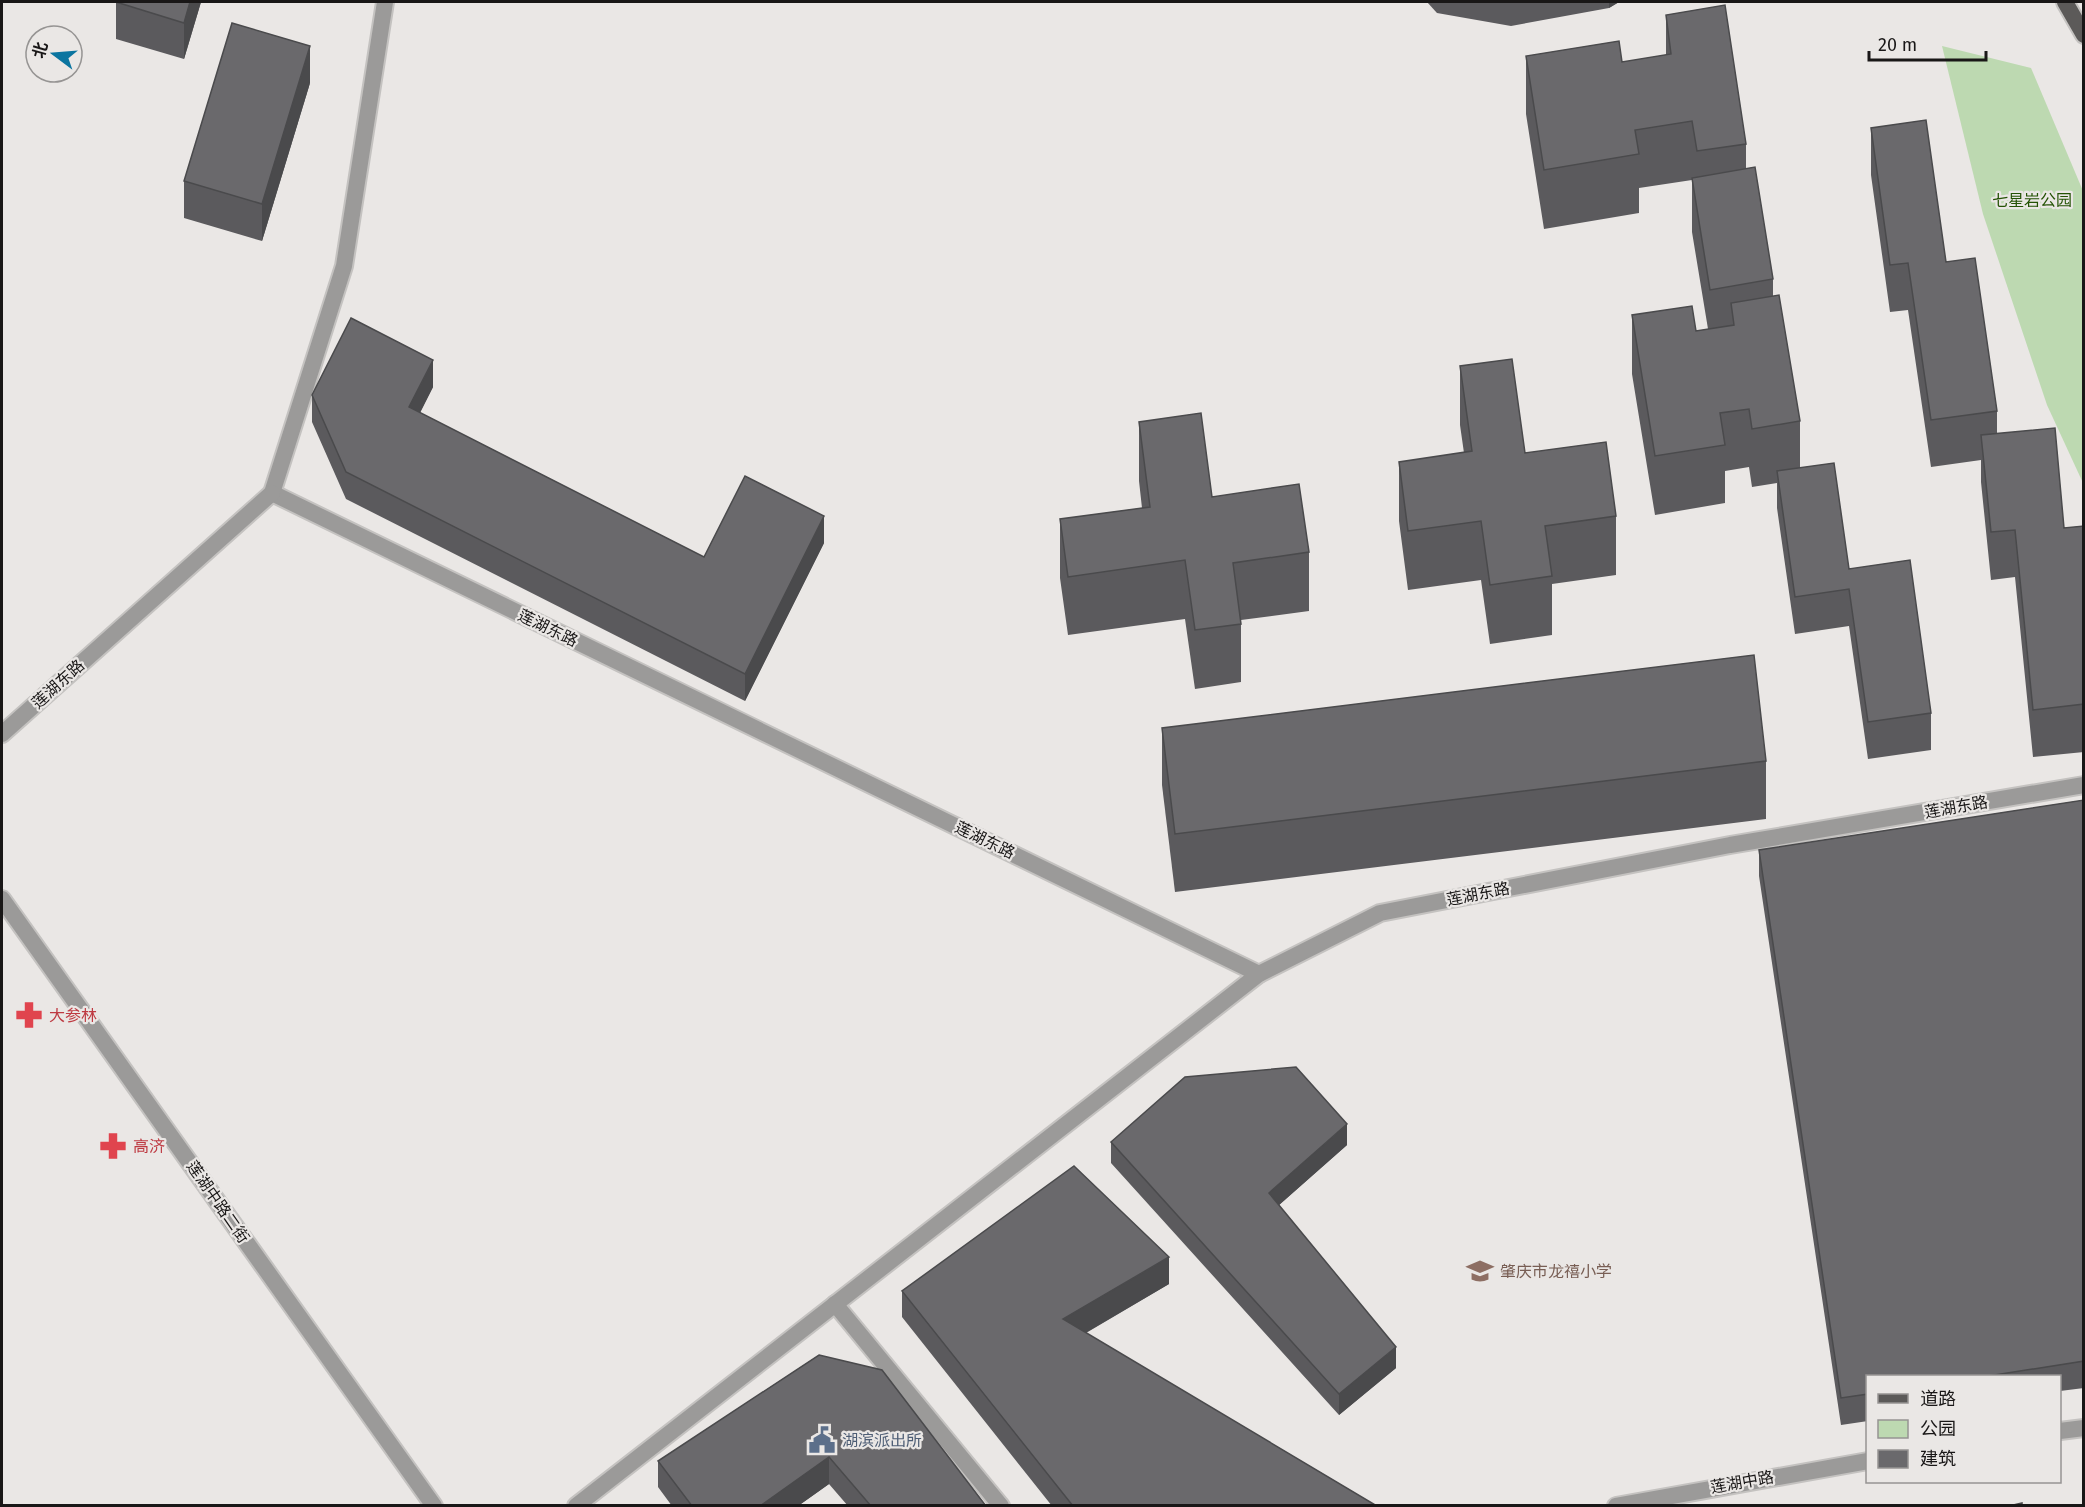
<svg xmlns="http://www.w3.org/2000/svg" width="2085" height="1507" viewBox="0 0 2085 1507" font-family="'Fira Sans','Noto Sans SC',sans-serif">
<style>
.green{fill:#bdd9b1}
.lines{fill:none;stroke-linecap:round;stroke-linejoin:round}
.minor-casing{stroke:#c4c2c0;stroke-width:20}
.primary-casing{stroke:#c4c2c0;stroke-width:20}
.minor{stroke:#9b9a99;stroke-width:16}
.primary{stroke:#5c5a59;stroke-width:16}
.wall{fill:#5b5a5d}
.shaded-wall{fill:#4a4a4c}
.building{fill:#6a696c;stroke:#4a4a4c;stroke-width:1.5}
.labels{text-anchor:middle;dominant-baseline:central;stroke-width:4.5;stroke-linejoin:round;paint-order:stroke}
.park-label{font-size:16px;fill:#245305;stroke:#eae7e5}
.street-label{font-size:16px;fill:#191717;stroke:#eae7e5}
.health-label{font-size:16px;fill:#be3a42;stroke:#eae7e5;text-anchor:start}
.education-label{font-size:16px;fill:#785e54;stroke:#eae7e5;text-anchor:start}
.service-label{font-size:16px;fill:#4e5e75;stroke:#eae7e5;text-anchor:start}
</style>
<rect width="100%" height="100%" fill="#eae7e5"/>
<polygon class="green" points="1942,46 2031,68 2083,191 2083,483 2047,405 1983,214"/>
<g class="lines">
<defs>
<g id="minor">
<polyline points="272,493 1259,974"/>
<polyline points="272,493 344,266 385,2"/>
<polyline points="2,734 272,493"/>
<polyline points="2,899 434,1506"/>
<polyline points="835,1304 1001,1506"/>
<polyline points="2060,1431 2084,1428"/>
<polyline points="576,1506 1259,974 1380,913 1730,845 2084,785"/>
<polyline points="1616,1506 1868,1461"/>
</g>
<polyline id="primary" points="2065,2 2084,35"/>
</defs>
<use href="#minor" class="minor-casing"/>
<use href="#primary" class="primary-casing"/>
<use href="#minor" class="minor"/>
<use href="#primary" class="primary"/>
</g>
<g class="wall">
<polygon points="116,2 201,2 184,59 116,39"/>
<polygon points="1427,2 1619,2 1609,8 1511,26 1437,13"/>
<polygon points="1666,15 1746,144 1746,169 1773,279 1773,296 1800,421 1800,468 1849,569 1931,713 1931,750 1868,759 1849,626 1795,634 1777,508 1777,483 1752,487 1749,467 1725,471 1725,503 1655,515 1632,374 1632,315 1696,331 1708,329 1692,232 1692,180 1639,188 1639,213 1544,229 1526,114 1526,56 1622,62 1666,55"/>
<polygon points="310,83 262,241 184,218 184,181"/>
<polygon points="1871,128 1946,262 1997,411 1997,434 2064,528 2084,526 2084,752 2033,757 2015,577 1991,580 1981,482 1981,460 1931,467 1908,310 1890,312 1871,175"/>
<polygon points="1460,366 1525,453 1616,516 1616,575 1552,584 1552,635 1490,644 1481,580 1408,590 1399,521 1399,462 1464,453 1460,425"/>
<polygon points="433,387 420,413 704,557 824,543 745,701 346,499 312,422 312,395"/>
<polygon points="1139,422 1212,497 1309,552 1309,611 1241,620 1241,682 1195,689 1185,619 1068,635 1060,578 1060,519 1142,508 1139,481"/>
<polygon points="1162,728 1766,761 1766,819 1175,892 1162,785"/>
<polygon points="2084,800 2084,1388 2060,1391 2060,1377 1868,1377 1868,1421 1841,1425 1759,876 1759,850"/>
<polygon points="1111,1142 1347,1145 1279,1205 1396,1368 1339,1415 1111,1163"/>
<polygon points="1169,1284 1086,1333 1377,1506 1052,1506 902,1317 902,1291"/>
<polygon points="819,1355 986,1506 848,1506 829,1484 798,1506 672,1506 658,1487 658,1461"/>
</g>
<g class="shaded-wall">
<polygon points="190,2 201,2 184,59 184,23"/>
<polygon points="1609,2 1619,2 1609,8"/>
<polygon points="310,46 310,83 262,241 262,204"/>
<polygon points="433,360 433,387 409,434 409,407"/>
<polygon points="824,516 824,543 745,701 745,674"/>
<polygon points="1347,1124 1347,1145 1269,1214 1269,1193"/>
<polygon points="1169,1257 1169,1284 1063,1346 1063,1319"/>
<polygon points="1396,1347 1396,1368 1339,1415 1339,1394"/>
<polygon points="829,1457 829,1484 798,1506 760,1506"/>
</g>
<g class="building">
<polygon points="116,2 190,2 184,23"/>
<polygon points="1725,5 1746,144 1697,151 1692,121 1635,130 1639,154 1544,170 1526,56 1619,41 1622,62 1671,54 1666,15"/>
<polygon points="232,23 310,46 262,204 184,181"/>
<polygon points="1926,120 1946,262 1975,258 1997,411 1931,420 1908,263 1890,265 1871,128"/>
<polygon points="1755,167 1773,279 1710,290 1692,178"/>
<polygon points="1779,295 1800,421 1752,429 1749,409 1720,413 1725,445 1655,456 1632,315 1692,306 1696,331 1734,325 1731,303"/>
<polygon points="351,318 433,360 409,407 704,557 745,476 824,516 745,674 346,472 312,395"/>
<polygon points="1512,359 1525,453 1606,442 1616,516 1545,526 1552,576 1490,585 1481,521 1408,531 1399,462 1472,451 1460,366"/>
<polygon points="1201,413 1212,497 1299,484 1309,552 1233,563 1241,624 1195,630 1185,560 1068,577 1060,519 1150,507 1139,422"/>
<polygon points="2055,428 2064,528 2084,526 2084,704 2033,710 2015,530 1991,532 1981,435"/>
<polygon points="1834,463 1849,569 1910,560 1931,713 1868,722 1849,589 1795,597 1777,471"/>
<polygon points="1754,655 1766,761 1175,834 1162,728"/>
<polygon points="2084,800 2084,1361 1982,1377 1868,1377 1868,1394 1841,1398 1759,850"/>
<polygon points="1296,1067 1347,1124 1269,1193 1396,1347 1339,1394 1111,1142 1185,1077"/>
<polygon points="1074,1166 1169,1257 1063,1319 1377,1506 1073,1506 902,1291"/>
<polygon points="819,1355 882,1370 986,1506 871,1506 829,1457 760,1506 692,1506 658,1461"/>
<polygon points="2022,1503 2022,1506 2009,1506"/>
</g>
<defs>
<symbol id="pharmacy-bare" viewBox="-9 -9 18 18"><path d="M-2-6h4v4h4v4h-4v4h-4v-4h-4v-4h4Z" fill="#e0444e" stroke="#eae7e5" stroke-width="2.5" paint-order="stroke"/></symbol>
<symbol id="school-bare" viewBox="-9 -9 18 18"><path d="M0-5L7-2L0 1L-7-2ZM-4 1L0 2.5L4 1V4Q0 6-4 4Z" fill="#8d6e63" stroke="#eae7e5" stroke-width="2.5" paint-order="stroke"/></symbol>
<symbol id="civic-bare" viewBox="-9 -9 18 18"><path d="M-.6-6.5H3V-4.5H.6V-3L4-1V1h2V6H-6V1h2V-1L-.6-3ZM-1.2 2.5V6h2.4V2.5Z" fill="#5c6f8a" stroke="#eae7e5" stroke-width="2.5" paint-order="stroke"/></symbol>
</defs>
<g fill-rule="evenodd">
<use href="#pharmacy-bare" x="10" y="996" width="38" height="38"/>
<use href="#pharmacy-bare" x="94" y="1127" width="38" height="38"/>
<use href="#school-bare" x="1461" y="1252" width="38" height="38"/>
<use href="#civic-bare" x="803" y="1421" width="38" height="38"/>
</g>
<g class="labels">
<g class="park-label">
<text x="2032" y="200">七星岩公园</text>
</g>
<g class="street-label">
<text transform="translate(548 628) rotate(26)">莲湖东路</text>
<text transform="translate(58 684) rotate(-42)">莲湖东路</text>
<text transform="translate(1956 807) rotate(-10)">莲湖东路</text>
<text transform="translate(985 840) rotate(26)">莲湖东路</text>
<text transform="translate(1478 894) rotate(-11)">莲湖东路</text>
<text transform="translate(218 1202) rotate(55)">莲湖中路二街</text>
<text transform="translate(1742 1482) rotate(-10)">莲湖中路</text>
</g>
<g class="health-label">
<text x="49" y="1015">大参林</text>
<text x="133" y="1146">高济</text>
</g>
<g class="education-label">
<text x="1500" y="1271">肇庆市龙禧小学</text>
</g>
<g class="service-label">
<text x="842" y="1440">湖滨派出所</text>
</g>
</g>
<rect width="2085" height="1507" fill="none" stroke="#191717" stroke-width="6"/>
<rect x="1866" y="1375" width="195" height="108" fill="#eae7e5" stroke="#969493" stroke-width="1.5"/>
<rect x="1878" y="1394" width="30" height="9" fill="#5c5a59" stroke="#969493" stroke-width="1.5"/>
<text x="1920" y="1405" font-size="18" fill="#191717">道路</text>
<rect x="1878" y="1420" width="30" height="18" fill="#bdd9b1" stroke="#969493" stroke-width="1.5"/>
<text x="1920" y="1435" font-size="18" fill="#191717">公园</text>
<rect x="1878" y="1450" width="30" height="18" fill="#6a696c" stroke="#969493" stroke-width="1.5"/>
<text x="1920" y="1465" font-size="18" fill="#191717">建筑</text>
<g transform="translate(54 54) rotate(286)"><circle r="28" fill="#eae7e5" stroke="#969493" stroke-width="1.5"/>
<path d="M0-4.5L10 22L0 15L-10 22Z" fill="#0b75a0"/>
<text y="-9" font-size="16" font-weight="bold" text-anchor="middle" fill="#191717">北</text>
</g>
<path d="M1869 51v9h117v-9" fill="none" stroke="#191717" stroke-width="3"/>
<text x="1878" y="51" font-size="18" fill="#191717" stroke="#eae7e5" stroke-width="4.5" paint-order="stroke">20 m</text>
</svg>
